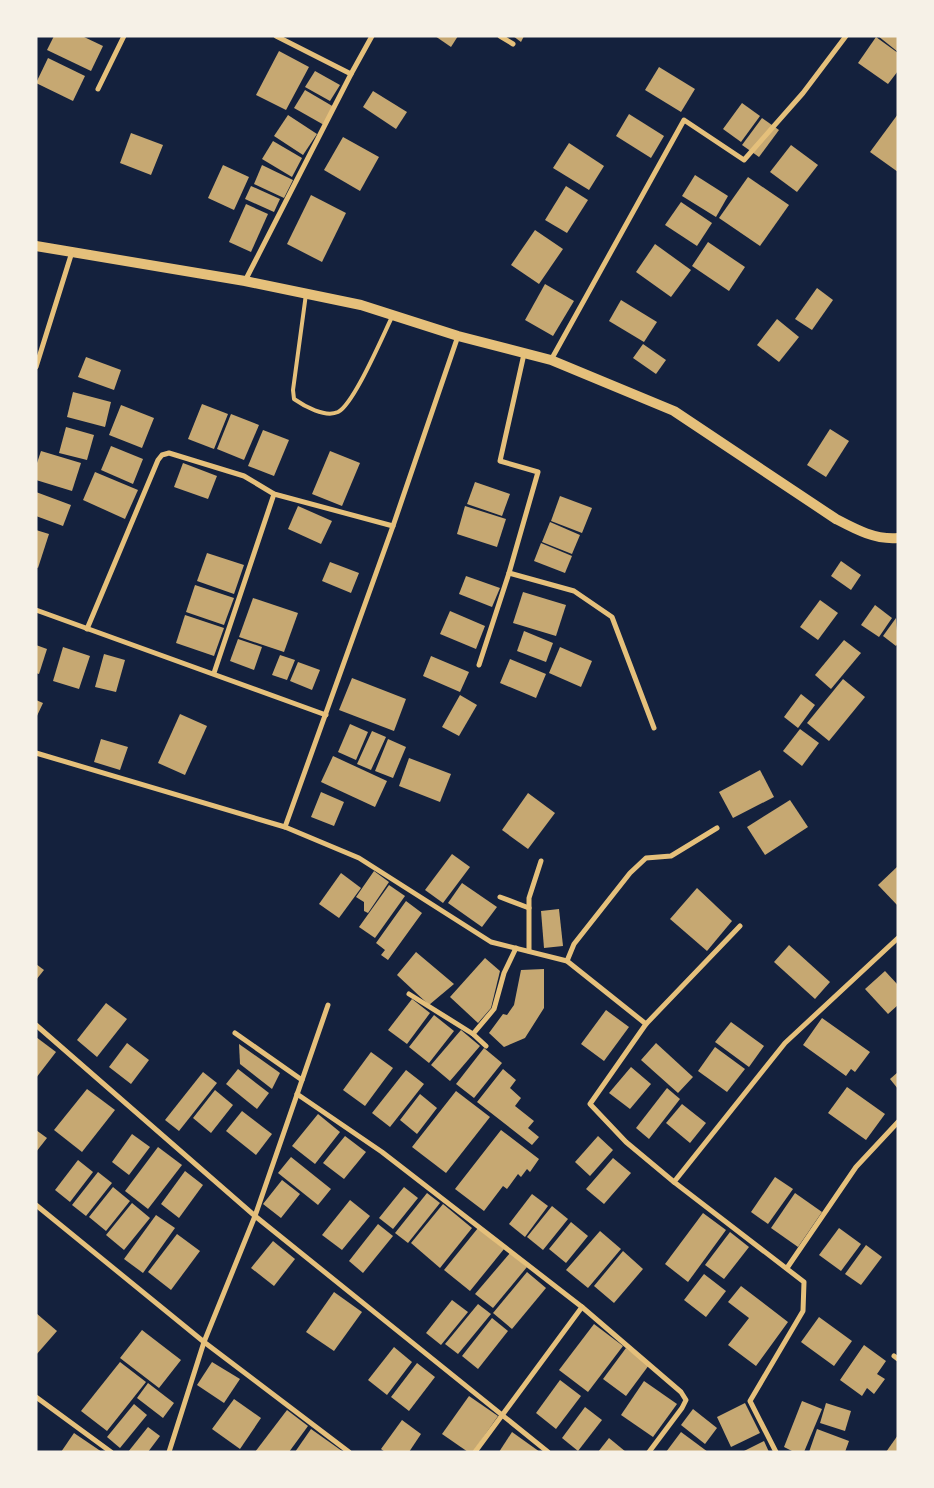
<svg xmlns="http://www.w3.org/2000/svg" width="934" height="1488" viewBox="0 0 934 1488" font-family="'Asap Condensed',sans-serif">
<style>
.building{fill:#c6a872}
.lines{fill:none;stroke-linecap:round;stroke-linejoin:round}
.service{stroke:#e5c07b;stroke-width:4}
.minor{stroke:#e5c07b;stroke-width:5}
.secondary{stroke:#e5c07b;stroke-width:10}
</style>
<rect width="100%" height="100%" fill="#14213d"/>
<g class="building">
<polygon points="54,36 82,36 103,46 91,71 47,50"/>
<polygon points="435,36 458,36 451,47"/>
<polygon points="513,36 524,36 521,42"/>
<polygon points="878,36 898,36 898,52"/>
<polygon points="876,37 898,53 898,71 888,84 858,63"/>
<polygon points="279,51 309,67 286,110 256,95"/>
<polygon points="48,58 85,76 73,101 36,83"/>
<polygon points="659,67 695,89 681,112 645,90"/>
<polygon points="315,71 340,85 330,101 305,87"/>
<polygon points="305,90 334,107 324,125 294,108"/>
<polygon points="373,91 407,112 396,129 363,107"/>
<polygon points="742,103 760,116 741,142 723,129"/>
<polygon points="629,114 664,136 651,158 616,136"/>
<polygon points="898,114 898,172 870,152"/>
<polygon points="288,115 317,134 303,155 274,136"/>
<polygon points="762,118 779,130 759,157 742,145"/>
<polygon points="131,133 163,145 151,175 120,163"/>
<polygon points="343,137 379,157 360,191 324,170"/>
<polygon points="273,141 302,158 292,177 262,159"/>
<polygon points="569,143 604,166 589,190 553,168"/>
<polygon points="791,145 818,165 797,192 770,172"/>
<polygon points="223,165 249,177 234,210 208,198"/>
<polygon points="262,165 293,180 284,198 254,184"/>
<polygon points="695,175 728,196 716,217 682,196"/>
<polygon points="748,177 789,205 760,246 719,218"/>
<polygon points="251,186 280,199 274,212 245,199"/>
<polygon points="566,186 588,200 567,233 545,220"/>
<polygon points="311,195 346,213 322,262 287,244"/>
<polygon points="681,202 712,223 697,246 665,225"/>
<polygon points="246,204 268,214 251,252 229,242"/>
<polygon points="535,230 563,249 539,284 511,265"/>
<polygon points="708,242 745,267 729,291 692,266"/>
<polygon points="655,244 691,270 671,297 636,272"/>
<polygon points="545,284 574,301 553,336 525,320"/>
<polygon points="817,288 833,300 812,330 795,319"/>
<polygon points="621,300 657,322 644,342 609,321"/>
<polygon points="777,319 799,337 779,362 757,345"/>
<polygon points="643,344 666,360 656,374 633,358"/>
<polygon points="86,357 121,370 114,390 78,377"/>
<polygon points="73,392 111,402 105,427 67,417"/>
<polygon points="202,404 228,414 214,449 188,439"/>
<polygon points="121,405 154,418 142,448 109,435"/>
<polygon points="231,414 259,425 244,460 217,449"/>
<polygon points="66,427 94,435 87,460 59,453"/>
<polygon points="830,429 849,441 826,477 807,465"/>
<polygon points="263,430 289,440 274,476 248,466"/>
<polygon points="111,446 143,459 133,484 101,470"/>
<polygon points="41,451 81,463 72,491 36,480 36,466"/>
<polygon points="330,451 360,463 342,506 312,494"/>
<polygon points="183,463 217,476 208,499 174,487"/>
<polygon points="95,472 138,490 125,519 83,500"/>
<polygon points="475,482 510,494 502,516 467,504"/>
<polygon points="36,492 71,505 63,526 36,516"/>
<polygon points="560,496 592,508 582,533 551,521"/>
<polygon points="298,506 332,521 321,544 288,529"/>
<polygon points="465,506 506,519 497,547 457,534"/>
<polygon points="550,522 580,535 572,554 542,542"/>
<polygon points="36,530 49,534 38,568 36,567"/>
<polygon points="541,543 572,556 565,573 534,561"/>
<polygon points="207,553 244,565 234,594 197,581"/>
<polygon points="841,561 861,575 851,590 831,576"/>
<polygon points="330,562 359,573 351,593 322,581"/>
<polygon points="466,576 500,588 492,607 459,594"/>
<polygon points="195,585 234,598 224,625 186,612"/>
<polygon points="523,592 566,605 556,636 513,623"/>
<polygon points="253,598 298,613 284,652 239,637"/>
<polygon points="820,600 838,613 818,640 800,627"/>
<polygon points="875,605 892,618 879,637 861,625"/>
<polygon points="450,611 485,626 476,649 440,634"/>
<polygon points="185,615 224,628 214,656 176,643"/>
<polygon points="896,618 898,643 896,646 883,636"/>
<polygon points="524,631 553,643 546,662 517,651"/>
<polygon points="238,639 262,647 254,670 230,661"/>
<polygon points="844,640 861,653 831,689 815,675"/>
<polygon points="36,645 47,649 39,674 36,673"/>
<polygon points="63,647 90,656 79,689 53,681"/>
<polygon points="560,647 592,661 581,687 549,673"/>
<polygon points="104,654 125,660 116,692 95,687"/>
<polygon points="280,655 295,660 287,680 272,675"/>
<polygon points="431,656 469,672 460,692 423,676"/>
<polygon points="510,659 546,674 536,698 500,683"/>
<polygon points="298,662 320,670 312,690 290,681"/>
<polygon points="352,678 406,699 394,731 339,710"/>
<polygon points="843,679 865,697 829,741 807,723"/>
<polygon points="801,694 815,705 798,728 784,717"/>
<polygon points="460,695 477,705 459,736 442,727"/>
<polygon points="36,700 43,703 36,718"/>
<polygon points="180,714 207,726 185,775 158,763"/>
<polygon points="350,724 368,732 356,760 338,752"/>
<polygon points="800,729 819,743 802,766 783,751"/>
<polygon points="372,731 386,737 371,770 357,764"/>
<polygon points="101,739 128,747 120,770 94,762"/>
<polygon points="388,739 406,747 393,778 375,771"/>
<polygon points="333,756 387,781 375,807 321,782"/>
<polygon points="409,758 451,774 440,802 399,786"/>
<polygon points="760,770 774,797 733,818 719,792"/>
<polygon points="321,792 344,802 334,826 311,817"/>
<polygon points="528,793 555,813 528,849 502,830"/>
<polygon points="790,800 808,827 765,855 747,827"/>
<polygon points="452,854 470,867 443,903 425,890"/>
<polygon points="898,866 898,906 878,885"/>
<polygon points="374,871 389,882 368,913 364,911 364,902 356,897"/>
<polygon points="341,873 361,888 339,918 319,904"/>
<polygon points="462,883 497,907 482,927 448,903"/>
<polygon points="389,885 405,896 375,938 359,927"/>
<polygon points="697,888 732,921 707,951 670,919"/>
<polygon points="406,901 422,913 388,960 381,955 385,950 376,943"/>
<polygon points="559,909 563,946 544,948 541,911"/>
<polygon points="789,945 830,982 815,999 774,962"/>
<polygon points="416,952 454,984 429,1005 397,975"/>
<polygon points="485,958 500,971 491,1008 478,1023 450,997"/>
<polygon points="36,964 44,970 36,980"/>
<polygon points="544,969 544,1008 525,1038 504,1047 489,1033 503,1014 507,1015 514,1005 521,970"/>
<polygon points="885,971 898,985 898,1005 888,1014 865,989"/>
<polygon points="412,999 430,1013 407,1044 388,1030"/>
<polygon points="106,1003 127,1019 97,1057 77,1040"/>
<polygon points="606,1010 629,1027 604,1061 581,1044"/>
<polygon points="434,1015 454,1031 429,1063 409,1047"/>
<polygon points="822,1018 870,1052 855,1072 851,1069 846,1076 803,1045"/>
<polygon points="731,1022 764,1046 749,1067 715,1042"/>
<polygon points="461,1030 480,1046 450,1081 431,1065"/>
<polygon points="36,1037 56,1052 36,1078"/>
<polygon points="127,1043 149,1060 131,1084 109,1067"/>
<polygon points="656,1043 693,1077 678,1093 641,1060"/>
<polygon points="239,1044 280,1073 272,1089 240,1064"/>
<polygon points="715,1047 745,1069 727,1092 698,1071"/>
<polygon points="484,1048 502,1063 474,1098 456,1084"/>
<polygon points="371,1052 393,1068 365,1106 343,1090"/>
<polygon points="631,1067 651,1084 630,1109 609,1093"/>
<polygon points="238,1069 269,1093 257,1109 226,1084"/>
<polygon points="503,1069 516,1080 510,1088 521,1098 515,1106 534,1121 528,1128 539,1137 532,1145 477,1102"/>
<polygon points="406,1070 424,1084 390,1127 372,1113"/>
<polygon points="203,1072 217,1083 179,1131 165,1120"/>
<polygon points="898,1072 898,1089 890,1079"/>
<polygon points="847,1087 885,1114 866,1140 828,1113"/>
<polygon points="667,1088 680,1099 649,1139 636,1128"/>
<polygon points="87,1089 115,1110 82,1152 54,1130"/>
<polygon points="215,1090 233,1105 211,1133 193,1118"/>
<polygon points="456,1091 490,1117 446,1173 412,1147"/>
<polygon points="420,1094 437,1108 417,1134 400,1120"/>
<polygon points="682,1104 706,1123 690,1143 666,1123"/>
<polygon points="242,1111 272,1134 256,1155 226,1131"/>
<polygon points="318,1114 340,1132 315,1164 292,1146"/>
<polygon points="36,1130 47,1138 36,1152"/>
<polygon points="501,1130 539,1159 530,1172 527,1169 521,1177 518,1174 507,1189 503,1186 484,1211 455,1189"/>
<polygon points="132,1134 150,1147 129,1175 112,1162"/>
<polygon points="345,1136 366,1152 344,1179 323,1163"/>
<polygon points="598,1136 613,1150 590,1176 575,1162"/>
<polygon points="158,1147 182,1165 148,1209 125,1191"/>
<polygon points="291,1157 331,1189 318,1205 278,1173"/>
<polygon points="613,1158 631,1173 604,1204 586,1189"/>
<polygon points="78,1160 93,1172 70,1202 55,1190"/>
<polygon points="185,1171 203,1185 179,1218 161,1204"/>
<polygon points="98,1172 112,1183 86,1216 72,1205"/>
<polygon points="775,1177 793,1189 768,1224 751,1212"/>
<polygon points="282,1180 300,1194 281,1218 263,1204"/>
<polygon points="113,1187 130,1201 106,1231 89,1217"/>
<polygon points="404,1187 418,1198 393,1229 379,1218"/>
<polygon points="427,1193 440,1203 408,1243 395,1233"/>
<polygon points="795,1193 822,1212 798,1247 771,1228"/>
<polygon points="532,1194 548,1206 525,1237 509,1224"/>
<polygon points="350,1200 370,1216 342,1250 322,1235"/>
<polygon points="132,1203 150,1218 124,1250 106,1235"/>
<polygon points="443,1204 472,1228 440,1268 411,1243"/>
<polygon points="552,1206 568,1219 543,1250 527,1237"/>
<polygon points="703,1213 726,1230 688,1282 665,1264"/>
<polygon points="156,1215 175,1228 143,1273 124,1259"/>
<polygon points="571,1222 588,1236 566,1263 549,1249"/>
<polygon points="378,1224 393,1236 363,1273 349,1261"/>
<polygon points="478,1228 504,1249 470,1291 444,1270"/>
<polygon points="839,1228 861,1244 841,1271 819,1255"/>
<polygon points="600,1231 621,1249 588,1288 566,1270"/>
<polygon points="730,1232 749,1247 724,1279 705,1265"/>
<polygon points="177,1234 200,1251 171,1290 148,1272"/>
<polygon points="273,1241 295,1259 274,1286 251,1268"/>
<polygon points="866,1245 882,1257 861,1285 845,1274"/>
<polygon points="623,1251 643,1269 614,1303 594,1286"/>
<polygon points="510,1253 527,1267 493,1308 475,1294"/>
<polygon points="527,1272 546,1288 512,1329 493,1313"/>
<polygon points="704,1274 726,1291 706,1317 684,1300"/>
<polygon points="741,1286 788,1322 756,1366 728,1345 749,1318 728,1302"/>
<polygon points="334,1292 362,1312 334,1351 306,1332"/>
<polygon points="452,1300 468,1312 441,1345 426,1333"/>
<polygon points="478,1304 491,1314 458,1354 445,1344"/>
<polygon points="36,1313 57,1331 36,1355"/>
<polygon points="819,1317 852,1341 834,1366 801,1342"/>
<polygon points="492,1318 508,1331 478,1369 462,1356"/>
<polygon points="594,1324 623,1346 588,1392 559,1370"/>
<polygon points="142,1330 181,1360 159,1388 120,1358"/>
<polygon points="864,1345 886,1361 877,1374 885,1379 874,1394 867,1388 862,1396 840,1380"/>
<polygon points="394,1347 412,1362 387,1395 368,1380"/>
<polygon points="626,1348 649,1365 626,1396 603,1379"/>
<polygon points="120,1362 146,1382 107,1431 81,1411"/>
<polygon points="212,1362 240,1379 224,1403 197,1385"/>
<polygon points="417,1363 435,1377 409,1411 391,1397"/>
<polygon points="560,1380 581,1396 556,1429 536,1413"/>
<polygon points="644,1381 677,1404 653,1437 621,1415"/>
<polygon points="148,1383 174,1403 163,1418 137,1398"/>
<polygon points="469,1396 498,1416 473,1452 468,1452 442,1434"/>
<polygon points="234,1399 261,1418 240,1449 212,1429"/>
<polygon points="802,1401 822,1409 804,1452 794,1452 784,1447"/>
<polygon points="745,1403 760,1433 731,1447 717,1417"/>
<polygon points="826,1403 851,1411 845,1431 820,1423"/>
<polygon points="134,1404 147,1415 120,1448 107,1437"/>
<polygon points="585,1407 602,1420 578,1451 562,1438"/>
<polygon points="693,1409 717,1428 705,1444 681,1425"/>
<polygon points="287,1410 308,1426 289,1452 255,1452"/>
<polygon points="402,1420 421,1434 409,1452 385,1452 381,1449"/>
<polygon points="148,1427 160,1436 148,1452 128,1452"/>
<polygon points="311,1429 342,1451 341,1452 295,1452"/>
<polygon points="817,1429 849,1441 845,1452 809,1452"/>
<polygon points="512,1432 540,1452 499,1452"/>
<polygon points="681,1432 708,1452 666,1452"/>
<polygon points="74,1433 102,1452 61,1452"/>
<polygon points="898,1435 898,1452 886,1452"/>
<polygon points="609,1438 626,1452 598,1452"/>
<polygon points="764,1441 769,1452 742,1452"/>
</g>
<g class="lines">
<path class="service" d="M306,294L293,390L294,399C304,406 325,418 338,412C354,404 383,335 392,317"/>
<g class="minor">
<polyline points="500,36 513,44"/>
<polyline points="351,74 372,36"/>
<polyline points="98,89 124,36"/>
<polyline points="245,281 351,74 276,36"/>
<polyline points="524,354 500,461 538,472 509,573 574,591 612,617 654,728"/>
<polyline points="551,360 684,120 744,160 803,93 846,36"/>
<polyline points="36,367 72,252"/>
<polyline points="36,610 326,715"/>
<polyline points="87,629 158,460 162,455 169,453 244,476 274,494 393,526"/>
<polyline points="479,665 509,573"/>
<polyline points="214,673 274,494"/>
<polyline points="36,753 285,827 393,526 458,336"/>
<polyline points="285,827 359,858 491,942 567,961 646,1024 590,1104 626,1142 674,1182"/>
<polyline points="500,897 529,908"/>
<polyline points="529,951 529,898 541,861"/>
<polyline points="567,961 574,944 630,873 646,858 671,856 717,828"/>
<polyline points="409,994 473,1034"/>
<polyline points="646,1024 740,926"/>
<polyline points="36,1025 255,1216 548,1452"/>
<polyline points="235,1033 302,1080"/>
<polyline points="486,1046 473,1034 494,1009 504,973 516,948"/>
<polyline points="297,1094 382,1152 582,1307 681,1392 686,1400 682,1408 649,1452"/>
<polyline points="36,1205 204,1342 349,1452"/>
<polyline points="787,1268 856,1167 898,1122"/>
<polyline points="894,1356 898,1359"/>
<polyline points="36,1397 111,1452"/>
<polyline points="169,1452 204,1342 255,1216 328,1005"/>
<polyline points="475,1452 582,1307"/>
<polyline points="776,1452 750,1401 803,1311 804,1282 674,1182 785,1043 898,938"/>
</g>
<path class="secondary" d="M36,246L245,281L361,305L458,336L551,360L674,411L836,519C855,529 875,540 898,538"/>
</g>
<rect width="934" height="1488" fill="none" stroke="#f6f1e7" stroke-width="75"/>
</svg>
